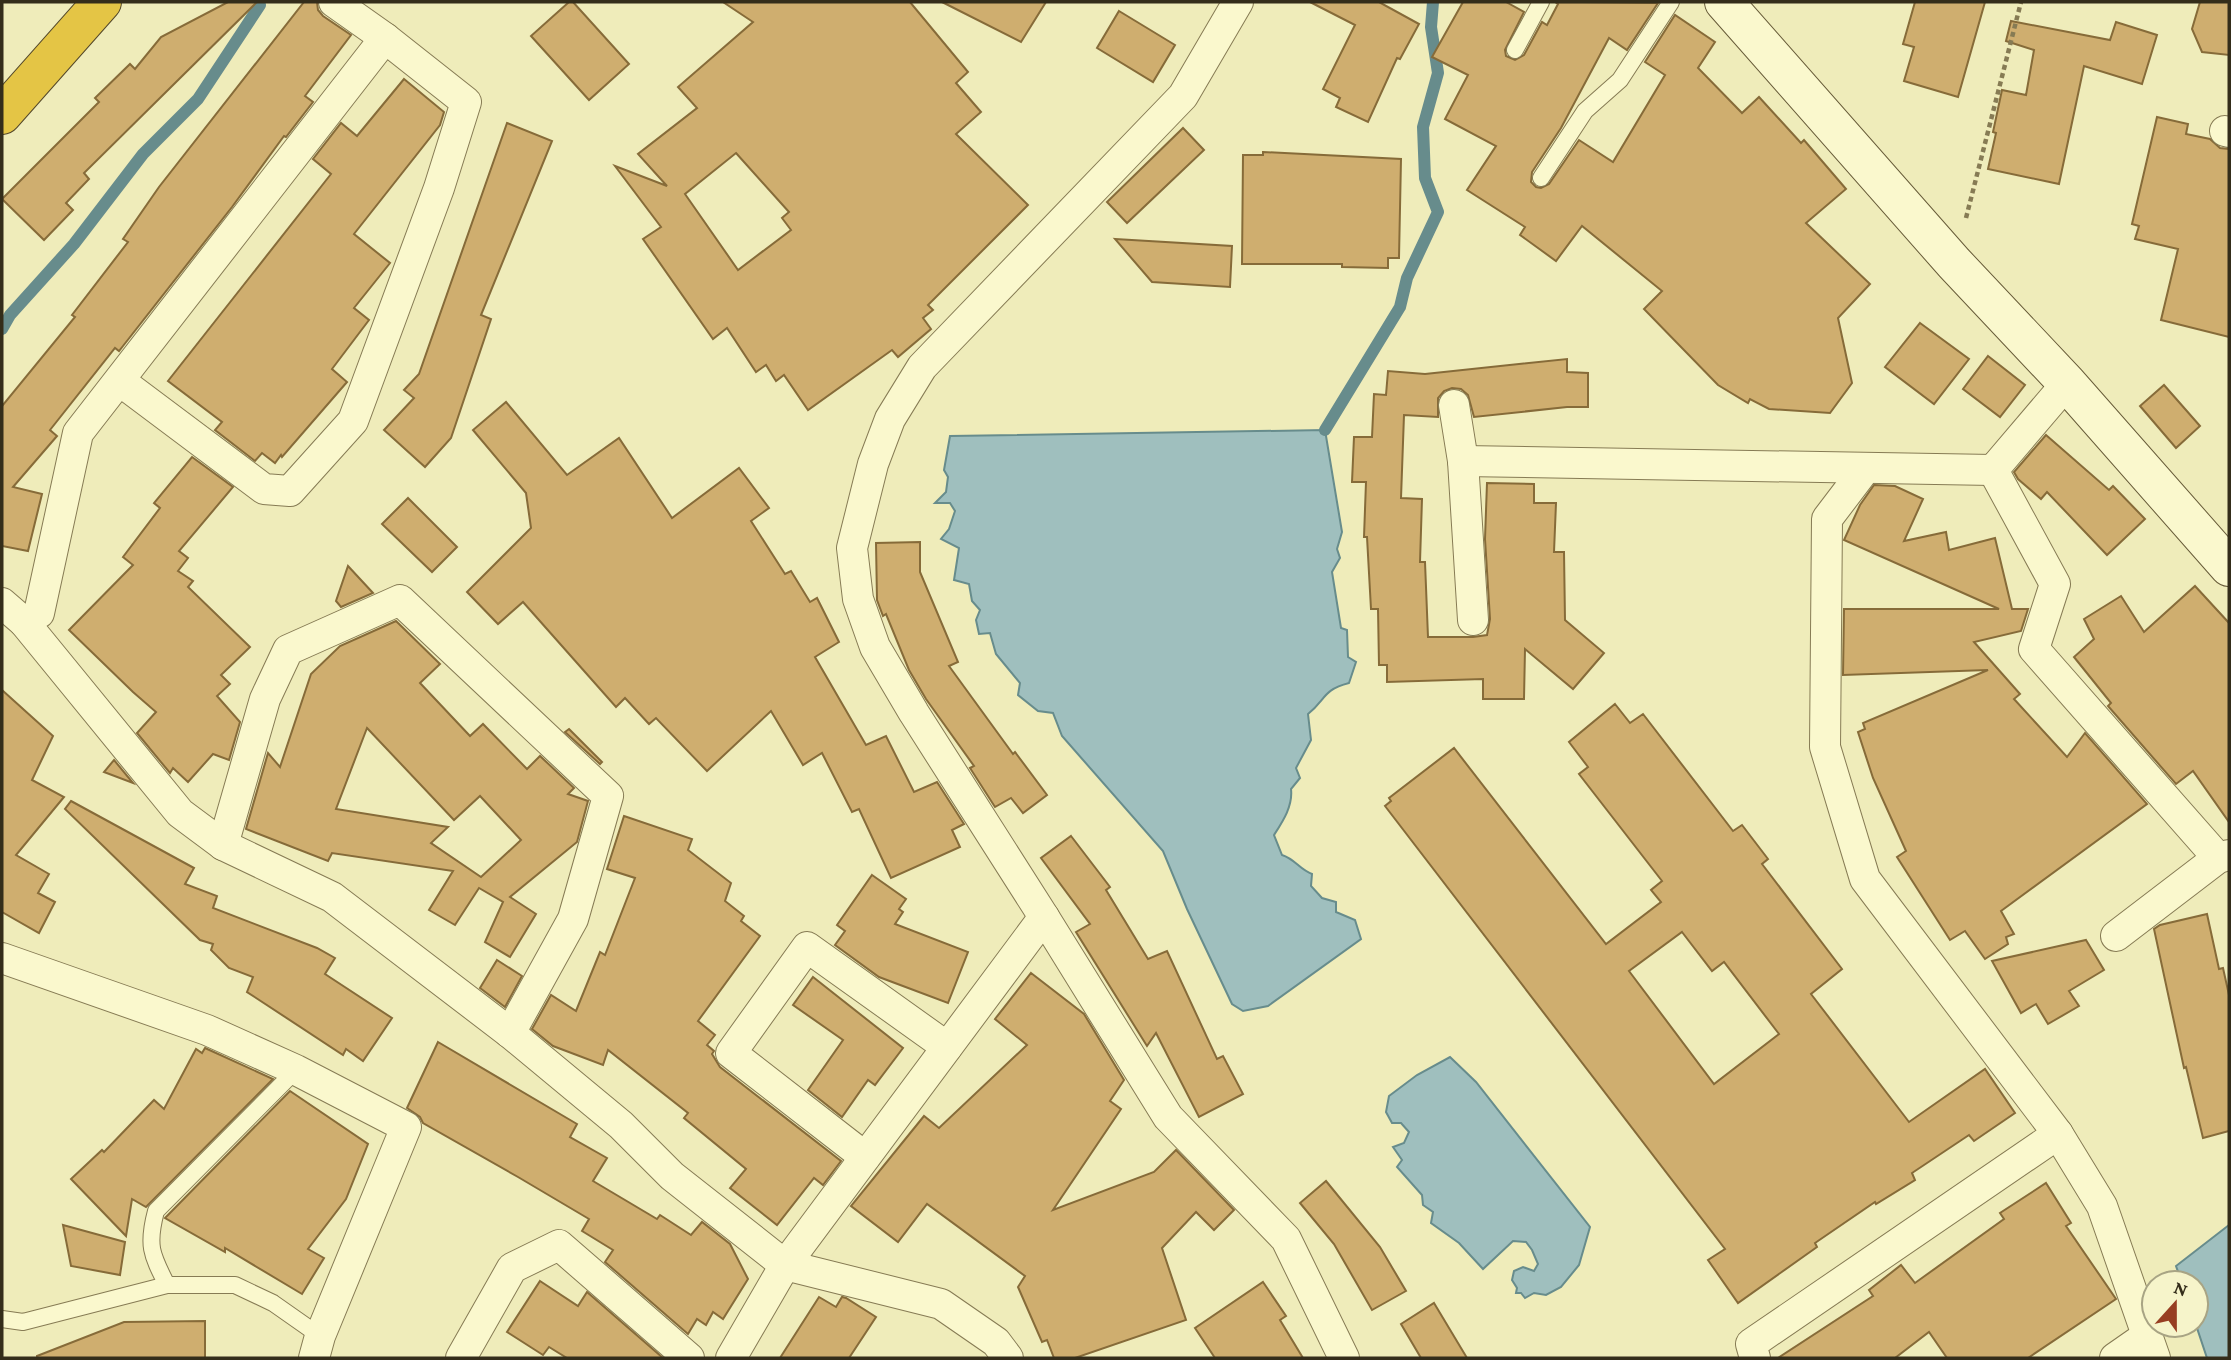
<svg xmlns="http://www.w3.org/2000/svg" width="2231" height="1360" viewBox="0 0 2231 1360" font-family="'Crimson Pro',serif">
<style>
.water{fill:#9fbfbe;stroke:#678c8c;stroke-width:2}
.lines{fill:none;stroke-linecap:round;stroke-linejoin:round}
.stream{stroke:#678c8c;stroke-width:12}
.building{fill:#cfae6f;stroke:#866b39;stroke-width:2;fill-rule:evenodd}
.lane-casing{stroke:#867b54;stroke-width:18}
.street-casing{stroke:#867b54;stroke-width:32}
.secondary-casing{stroke:#675b38;stroke-width:40}
.highway-casing{stroke:#534729;stroke-width:40}
.path{stroke:#867b54;stroke-width:4.5;stroke-dasharray:5 3.5;stroke-linecap:butt}
.lane{stroke:#faf8cd;stroke-width:16}
.street{stroke:#faf8cd;stroke-width:30}
.secondary{stroke:#faf8cd;stroke-width:38}
.highway{stroke:#e4c545;stroke-width:38}
</style>
<rect width="100%" height="100%" fill="#efecba"/>
<g class="water">
<path d="M1325,430L1342,532L1337,549L1340,558L1332,572L1341,628L1347,630L1348,657L1356,662L1349,683C1322,690 1326,700 1308,714L1311,740L1296,768L1300,778L1291,789C1293,806 1283,821 1274,835L1282,855C1295,859 1299,869 1312,874L1311,886L1322,898L1336,902V912L1355,920L1361,939L1268,1006L1243,1011L1232,1004L1187,909L1163,851L1062,736L1053,713L1038,711L1018,695L1020,683L996,654L990,633L979,634L976,620L980,610L972,601L969,584L954,580L959,548L941,539L949,529L955,511L950,503H935L946,492L948,477L944,470L950,436Z"/>
<polygon points="1450,1057 1476,1082 1590,1227 1579,1265 1561,1287 1546,1295 1534,1293 1525,1298 1521,1293 1516,1293 1517,1288 1512,1280 1514,1271 1523,1267 1534,1271 1538,1264 1532,1250 1526,1242 1513,1241 1483,1269 1459,1243 1431,1223 1433,1212 1423,1205 1422,1195 1397,1167 1402,1160 1393,1147 1404,1143 1409,1132 1401,1123 1392,1123 1386,1112 1389,1096 1417,1075"/>
<polygon points="2229,1225 2229,1358 2207,1358 2196,1325 2196,1283 2182,1283 2176,1266"/>
</g>
<g class="lines">
<g class="stream">
<polyline points="2,329 10,315 74,244 143,154 198,99 260,5"/>
<polyline points="1325,430 1400,307 1407,278 1438,212 1425,178 1423,127 1438,73 1431,27 1433,2"/>
</g>
</g>
<g class="building">
<polygon points="228,2 257,2 84,173 89,179 66,203 73,210 44,240 2,199 99,102 95,98 130,64 135,69 161,37"/>
<polygon points="304,2 317,2 318,10 323,16 351,35 305,96 313,102 286,137 284,136 232,207 123,346 119,351 115,348 50,430 57,436 13,487 42,494 28,551 2,546 2,406 75,317 72,315 128,242 123,239 159,187"/>
<polygon points="569,2 573,2 629,64 589,100 531,36"/>
<path d="M723,2H910L968,72L956,83L981,112L956,134L1028,205L928,305L933,310L923,318L931,329L898,357L892,350L808,410L784,375L776,381L766,365L756,372L727,328L713,339L643,239L661,227L615,166L667,186L638,154L697,108L678,87L753,22ZM736,153L789,212L782,218L791,230L738,270L685,194Z"/>
<polygon points="942,2 1046,2 1021,42"/>
<polygon points="1310,2 1379,2 1419,24 1400,59 1397,58 1368,122 1336,107 1340,98 1323,89 1355,25"/>
<polygon points="1463,2 1506,2 1524,12 1505,50 1506,56 1515,60 1524,55 1542,22 1547,25 1558,4 1555,2 1658,3 1627,50 1609,38 1561,128 1532,172 1531,182 1536,187 1541,188 1549,184 1579,140 1613,162 1665,75 1645,62 1675,15 1715,42 1698,68 1742,113 1759,97 1801,143 1804,140 1846,189 1806,223 1870,284 1838,318 1852,383 1830,413 1769,409 1750,399 1748,403 1718,385 1644,309 1662,291 1582,226 1556,261 1520,235 1525,227 1467,190 1496,146 1445,119 1468,75 1432,57"/>
<polygon points="1915,2 1985,2 1958,97 1904,81 1914,47 1903,44"/>
<polygon points="2200,2 2229,2 2229,55 2202,52 2192,29"/>
<polygon points="1119,11 1175,45 1153,82 1097,48"/>
<polygon points="2011,21 2110,40 2116,22 2157,35 2142,84 2084,66 2059,184 1988,169 1996,133 1993,132 2002,90 2026,95 2034,50 2006,41"/>
<polygon points="404,79 444,112 440,125 354,234 390,263 354,308 369,320 332,369 347,382 282,457 281,455 275,463 262,453 255,461 215,430 222,422 168,381 331,174 313,159 341,123 357,136"/>
<polygon points="2157,117 2188,124 2186,134 2210,139 2220,148 2229,149 2229,337 2161,320 2178,249 2135,239 2139,226 2132,224"/>
<polygon points="507,123 552,141 481,315 491,319 451,438 425,467 384,430 414,398 404,390 419,374"/>
<polygon points="1183,128 1204,150 1127,223 1107,202"/>
<polygon points="1263,152 1401,159 1399,258 1388,258 1388,268 1342,267 1342,264 1242,264 1243,155 1263,155"/>
<polygon points="1115,239 1232,246 1230,287 1152,282"/>
<polygon points="1920,323 1969,359 1934,404 1885,367"/>
<polygon points="1988,356 2025,385 2000,417 1963,389"/>
<polygon points="1567,359 1567,372 1588,373 1588,407 1567,407 1474,417 1468,395 1461,389 1452,388 1444,391 1438,398 1438,417 1404,415 1401,498 1422,499 1420,562 1425,562 1428,637 1473,637 1487,635 1490,619 1485,539 1487,483 1534,484 1534,503 1556,503 1554,552 1564,552 1565,620 1604,653 1573,689 1525,649 1524,699 1483,699 1483,679 1387,682 1387,665 1379,665 1378,609 1371,609 1367,537 1364,537 1366,482 1352,482 1354,437 1372,437 1374,394 1386,395 1388,371 1425,374"/>
<polygon points="2164,385 2200,426 2176,448 2140,406"/>
<polygon points="506,402 567,475 619,438 672,518 739,468 769,508 751,521 785,574 791,571 810,602 817,598 839,642 815,657 866,745 886,736 914,792 937,782 964,824 952,830 960,847 891,878 859,809 852,812 822,753 803,765 771,711 707,771 656,718 649,724 625,698 616,707 523,602 498,624 467,592 531,528 526,493 473,430"/>
<polygon points="2046,435 2109,490 2113,486 2145,519 2107,555 2047,492 2041,499 2018,479 2014,472"/>
<polygon points="192,457 233,487 179,551 188,558 178,571 193,581 188,587 250,647 221,675 230,684 217,696 240,722 229,760 213,754 188,782 173,768 170,773 137,733 156,712 133,692 69,630 133,565 123,557 160,508 154,503"/>
<polygon points="1874,485 1895,486 1923,499 1904,541 1946,532 1949,550 1995,538 2012,609 2028,609 2021,631 1974,642 2020,694 2014,699 2067,757 2085,733 2147,804 2001,911 2014,934 2006,937 2008,944 1985,959 1965,931 1950,940 1897,857 1906,851 1873,778 1858,732 1865,729 1863,723 1988,670 1843,675 1844,609 1999,609 1844,540 1860,505"/>
<polygon points="408,498 457,547 432,572 382,524"/>
<polygon points="920,542 920,572 958,662 949,666 1013,754 1015,752 1047,795 1023,813 1011,798 995,807 970,768 974,766 926,699 909,670 886,614 883,616 877,600 876,543"/>
<polygon points="348,566 373,593 341,607 336,601"/>
<polygon points="2195,586 2229,623 2229,822 2193,771 2176,784 2108,706 2111,703 2074,657 2094,639 2084,619 2121,596 2144,632"/>
<path d="M396,621L440,664L420,683L470,736L483,724L527,769L540,756L574,788L568,794L588,801L577,842L510,897L536,914L510,957L485,942L503,902L479,888L455,925L429,910L453,871L332,853L328,861L246,829L268,753L280,767L311,674L340,646ZM367,728L454,820L480,796L521,840L481,877L431,843L448,827L336,809Z"/>
<polygon points="2,690 53,736 32,780 64,797 16,855 49,874 38,893 55,902 39,933 2,912"/>
<path d="M1615,704L1630,723L1643,714L1733,831L1742,825L1768,859L1762,864L1842,969L1811,994L1909,1122L1985,1069L2015,1113L1974,1141L1969,1135L1912,1173L1915,1180L1876,1204L1875,1202L1815,1243L1817,1247L1738,1303L1708,1260L1725,1249L1385,806L1391,801L1389,798L1454,748L1606,944L1661,902L1651,890L1662,881L1579,774L1588,767L1569,742ZM1682,932L1712,971L1724,962L1779,1034L1714,1084L1629,971Z"/>
<polygon points="569,729 602,762 600,764 565,732"/>
<polygon points="114,760 133,783 104,772"/>
<polygon points="71,801 194,868 185,884 217,896 213,908 317,948 335,958 325,974 392,1018 363,1061 346,1049 343,1055 247,992 253,977 229,968 211,950 213,944 200,940 65,809"/>
<polygon points="624,816 692,839 688,850 731,883 725,901 744,916 741,921 760,936 698,1021 715,1035 707,1045 714,1051 712,1054 720,1067 841,1161 823,1185 814,1178 777,1225 730,1188 746,1169 684,1118 688,1113 608,1050 603,1065 553,1046 532,1029 551,995 576,1011 600,952 605,955 635,878 607,869"/>
<polygon points="1071,836 1110,887 1106,890 1148,959 1167,951 1217,1059 1223,1056 1243,1094 1199,1117 1156,1033 1147,1046 1076,932 1090,924 1041,858"/>
<polygon points="872,875 906,899 899,909 903,912 895,924 968,952 948,1003 879,977 835,945 845,931 837,925"/>
<polygon points="2207,914 2219,969 2223,968 2229,995 2229,1131 2203,1138 2186,1067 2184,1068 2154,929 2160,925"/>
<polygon points="2086,940 2104,970 2069,991 2079,1006 2048,1024 2036,1004 2021,1013 1992,961"/>
<polygon points="497,960 522,976 505,1007 480,988"/>
<polygon points="1031,973 1084,1014 1124,1080 1110,1101 1121,1109 1053,1210 1154,1172 1176,1150 1234,1210 1214,1230 1196,1212 1162,1248 1186,1320 1075,1358 1054,1358 1047,1340 1042,1342 1018,1287 1025,1276 927,1204 898,1242 851,1206 924,1116 939,1128 1027,1045 995,1019"/>
<polygon points="813,977 903,1048 875,1085 868,1080 842,1117 808,1090 843,1040 793,1005"/>
<polygon points="438,1042 577,1124 570,1137 607,1158 593,1181 657,1219 660,1215 691,1235 702,1222 730,1244 748,1279 723,1319 713,1312 706,1325 697,1319 688,1334 605,1262 613,1250 582,1231 589,1219 518,1177 423,1123 420,1117 407,1108"/>
<polygon points="205,1048 273,1079 146,1207 132,1199 126,1236 71,1179 102,1150 104,1152 154,1100 164,1109 196,1049 202,1053"/>
<polygon points="290,1091 368,1144 346,1199 308,1249 324,1258 302,1294 225,1248 225,1252 165,1218"/>
<polygon points="1326,1181 1380,1247 1406,1291 1372,1310 1334,1244 1300,1203"/>
<polygon points="2046,1183 2071,1223 2066,1226 2116,1299 2028,1358 1947,1358 1929,1332 1895,1358 1778,1358 1873,1296 1869,1290 1901,1265 1915,1283 2004,1219 2000,1213"/>
<polygon points="63,1225 125,1242 120,1275 71,1266"/>
<polygon points="540,1281 578,1306 587,1292 663,1358 567,1358 549,1347 543,1355 507,1332"/>
<polygon points="1263,1282 1286,1316 1280,1320 1303,1358 1215,1358 1195,1328"/>
<polygon points="819,1297 836,1307 842,1297 846,1298 876,1317 849,1358 780,1358"/>
<polygon points="1434,1303 1467,1358 1421,1358 1401,1324"/>
<polygon points="205,1321 205,1358 37,1358 37,1356 124,1322"/>
</g>
<g class="lines">
<defs>
<g id="lane">
<polyline points="1515,50 1541,2"/>
<polyline points="1541,178 1585,111 1620,80 1671,2"/>
<path d="M167,1285C151,1254 147,1245 156,1211L296,1070"/>
<polyline points="2,1319 23,1322 167,1285 235,1285 273,1303 320,1336"/>
</g>
<g id="street">
<polyline points="1238,2 1183,96 922,367 890,419 873,464 852,548 858,599 875,647 914,713 1044,917 1168,1117 1286,1239 1344,1358"/>
<polyline points="2225,131 2229,132"/>
<polyline points="120,381 264,489 290,491 353,421 439,188 466,102 385,38 334,2"/>
<polyline points="1454,405 1463,461 1473,620"/>
<polyline points="1463,461 1993,470 2067,383"/>
<polyline points="1865,469 1827,519 1825,747 1865,879 2058,1134 2102,1206 2155,1358"/>
<polyline points="1993,470 2055,584 2034,649 2218,858"/>
<polyline points="2,603 24,622 180,813 223,845 332,897 510,1033 621,1125 672,1176 785,1265 941,1304 996,1342 1008,1358"/>
<polyline points="24,622 39,613 78,433 385,38"/>
<polyline points="223,845 265,699 288,650 400,600 608,796 573,919 510,1033"/>
<polyline points="2116,936 2218,858 2229,855"/>
<polyline points="2,958 207,1030 296,1070 406,1127 320,1336 314,1358"/>
<polyline points="865,1157 731,1053 807,947 947,1047"/>
<polyline points="461,1358 512,1268 559,1245 689,1358"/>
<polyline points="731,1358 785,1265 1044,917"/>
<polyline points="1755,1358 1751,1344 2058,1134"/>
<polyline points="2115,1358 2148,1335"/>
</g>
<polyline id="secondary" points="1724,2 1954,263 2067,383 2229,567"/>
<polyline id="highway" points="2,115 102,2"/>
</defs>
<use href="#lane" class="lane-casing"/>
<use href="#street" class="street-casing"/>
<use href="#secondary" class="secondary-casing"/>
<use href="#highway" class="highway-casing"/>
<polyline class="path" points="1966,218 2021,2"/>
<use href="#lane" class="lane"/>
<use href="#street" class="street"/>
<use href="#secondary" class="secondary"/>
<use href="#highway" class="highway"/>
</g>
<rect width="2231" height="1360" fill="none" stroke="#342d1a" stroke-width="7"/>
<g transform="translate(2175 1304) rotate(21)"><circle r="33" fill="#f6f4ca" stroke="#a8a484" stroke-width="2"/>
<path d="M0-5L12 26L0 18L-12 26Z" fill="#973e22"/>
<text y="-10" font-size="19" font-weight="bold" text-anchor="middle" fill="#342d1a">N</text>
</g>
</svg>
